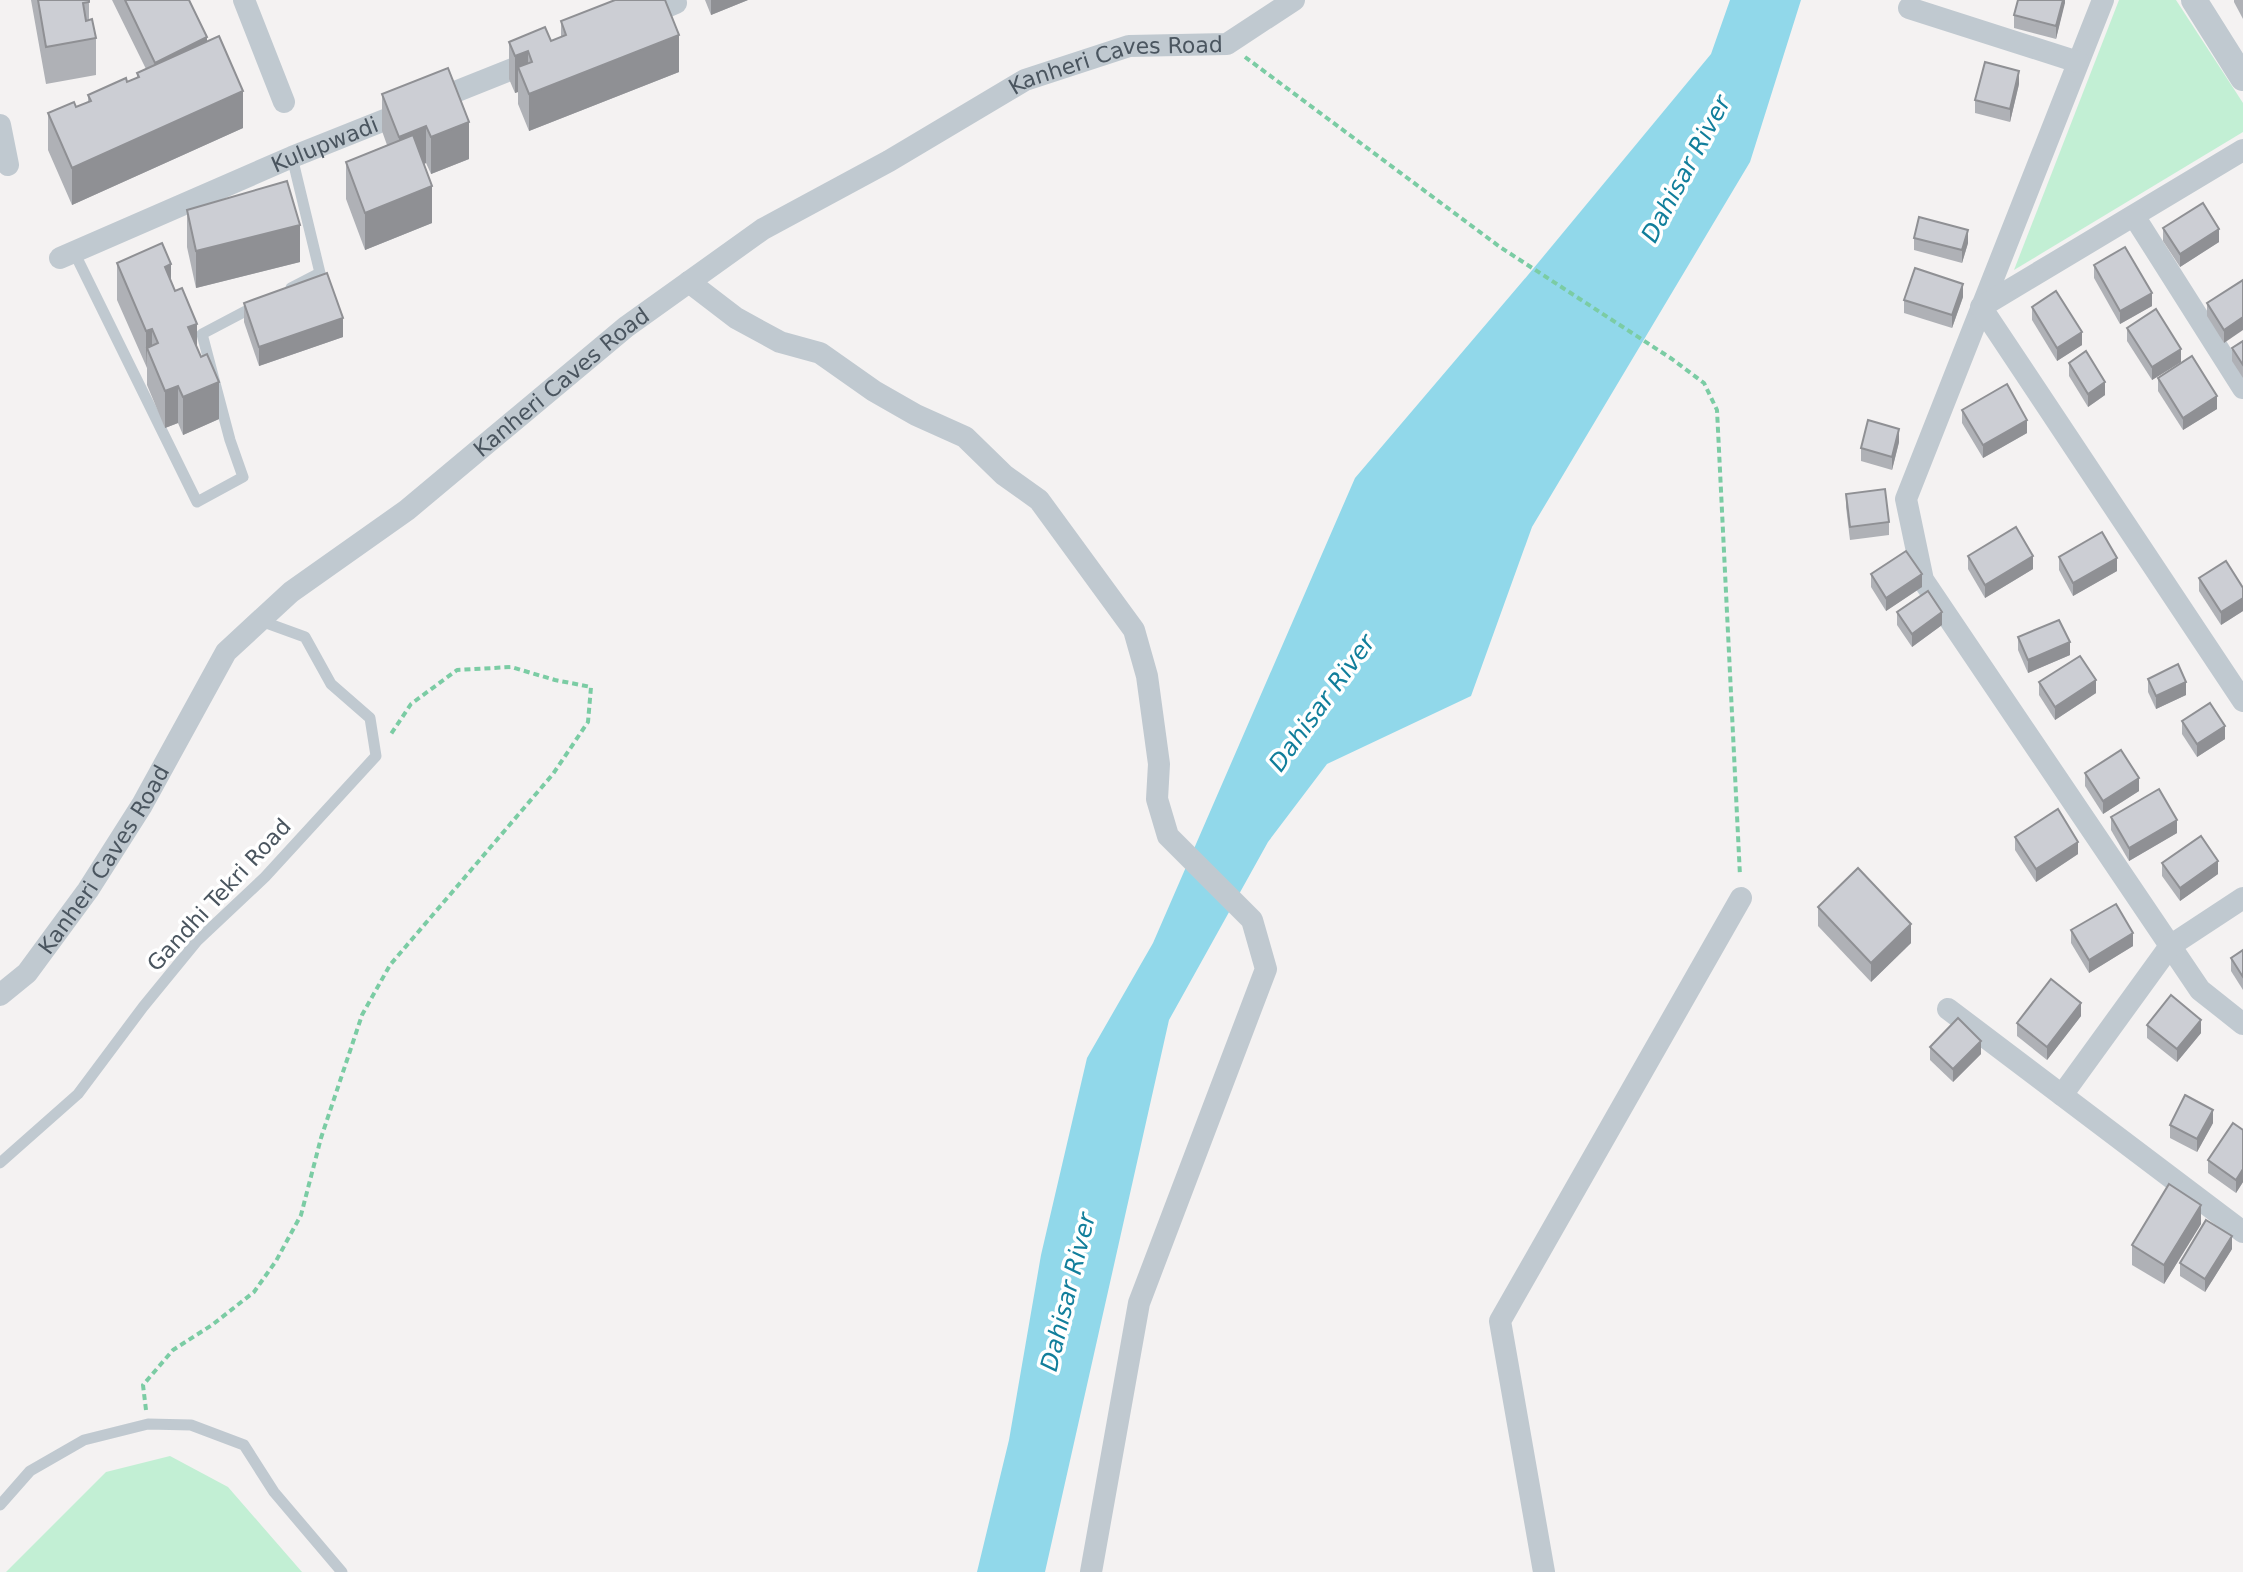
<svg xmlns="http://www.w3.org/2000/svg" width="2243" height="1572" viewBox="0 0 2243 1572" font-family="'DejaVu Sans',sans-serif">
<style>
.green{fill:#c2efd4}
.water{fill:#91d8ea}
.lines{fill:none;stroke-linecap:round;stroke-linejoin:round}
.path{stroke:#7bcca4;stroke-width:4;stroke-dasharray:6 4;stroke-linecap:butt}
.service{stroke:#c0c9d0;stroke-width:11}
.minor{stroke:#c0c9d0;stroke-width:22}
.tertiary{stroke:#c0c9d0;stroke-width:26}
.wall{fill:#afb1b6}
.shaded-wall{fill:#8f9094}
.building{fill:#ccced4;stroke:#8f9094;stroke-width:2}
.labels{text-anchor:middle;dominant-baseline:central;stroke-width:7;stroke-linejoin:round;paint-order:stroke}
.street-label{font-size:22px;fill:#4a555f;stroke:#fff}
.water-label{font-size:24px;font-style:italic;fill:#117e9b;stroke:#fff}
</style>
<rect width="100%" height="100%" fill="#f4f2f2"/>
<g class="green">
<polygon points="2119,0 2176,0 2243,103 2243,132 2014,270"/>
<polygon points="170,1456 228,1487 302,1572 6,1572 106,1472"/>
</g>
<polygon class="water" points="1730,0 1801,0 1750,162 1532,527 1471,696 1327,764 1268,842 1169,1020 1045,1572 977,1572 1009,1440 1041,1255 1087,1058 1153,943 1355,478 1528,275 1711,54"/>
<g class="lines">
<g class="path">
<polyline points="1245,57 1500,247 1672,359 1704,383 1717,410 1740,876"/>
<polyline points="146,1410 143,1385 173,1350 212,1325 254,1292 276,1261 301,1215 321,1138 362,1015 390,965 553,774 588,722 591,687 555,680 511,667 457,670 411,704 391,734"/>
</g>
<g class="service">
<polyline points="74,252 197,502 243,477 230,440 202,334 257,305"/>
<polyline points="291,288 320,273 292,157"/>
<polyline points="0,1163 78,1094 143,1007 197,941 265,877 376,756 370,718 331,684 305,637 261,621"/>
<polyline points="0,1505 30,1471 84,1440 148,1424 191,1425 244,1445 274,1492 342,1572"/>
</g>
<g class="minor">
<polyline points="244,0 284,102"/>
<polyline points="2103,0 1906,499 1923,580 2200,990 2243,1024"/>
<polyline points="1909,8 2078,62"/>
<polyline points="641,18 676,3 675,0"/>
<polyline points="0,125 8,165"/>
<polyline points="2243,150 1981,307 2243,701"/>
<polyline points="2134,216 2243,388"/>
<path id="s1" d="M60,258L292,157L535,60"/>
<polyline points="689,282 736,318 780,342 820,353 874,391 916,415 965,437 1004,475 1039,500 1134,630 1147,676 1159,764 1157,799 1168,836 1252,920 1266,969 1139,1303 1091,1572"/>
<path id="s2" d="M0,995L27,973L88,890L142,805L226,652L291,592L407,510L626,327L763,229L889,161L1025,80L1129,46L1227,44L1294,0"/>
<polyline points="1948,1009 2243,1232"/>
<polyline points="2062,1095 2170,946 2243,898"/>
<polyline points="1544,1572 1500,1321 1741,898"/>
</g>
<polyline class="tertiary" points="2194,0 2243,78"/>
</g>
<g class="wall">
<polygon points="31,0 89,0 89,20 96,38 96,75 46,84"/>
<polygon points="112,0 189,0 243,128 72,205 48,150 48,113 76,107 88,102 88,95 137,78 137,73 146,69"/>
<polygon points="705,0 748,0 711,15"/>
<polygon points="2065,0 2056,39 2014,28 2014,15"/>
<polygon points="2234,0 2243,0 2243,19 2234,2"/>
<polygon points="561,21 679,72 529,131 518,104 518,92 515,93 509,79 509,42 551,41 561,37"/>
<polygon points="2019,84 2010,122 1975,113 1975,100"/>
<polygon points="382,94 469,159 431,174 426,163 424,164 432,223 365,250 346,199 346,162 387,145 382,131"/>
<polygon points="187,210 300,262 196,288 187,247"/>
<polygon points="2163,228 2219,242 2180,267 2163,241"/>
<polygon points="1914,238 1968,243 1962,263 1914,250"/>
<polygon points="117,263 171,281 197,347 219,419 183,435 178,423 165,428 147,385 147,368 117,300"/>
<polygon points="2094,265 2152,306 2120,324 2094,278"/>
<polygon points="2243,280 2224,343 2207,316 2207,303"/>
<polygon points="1963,297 1952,328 1904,313 1904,300"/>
<polygon points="244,303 343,337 259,366 244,322"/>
<polygon points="2032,307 2082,345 2057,361 2032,320"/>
<polygon points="2127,328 2181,362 2152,380 2127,341"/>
<polygon points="2243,341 2243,378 2232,361 2232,348"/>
<polygon points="2069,363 2105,395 2088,407 2069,376"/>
<polygon points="2158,378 2217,409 2183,430 2158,391"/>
<polygon points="1962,410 2027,433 1983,458 1962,423"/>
<polygon points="1899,442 1892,470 1861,461 1861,448"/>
<polygon points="1846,494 1889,522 1889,535 1850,540 1846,507"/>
<polygon points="1968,556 2033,569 1985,598 1968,569"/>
<polygon points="2059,557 2117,571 2073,596 2059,570"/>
<polygon points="1871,574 1922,587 1886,611 1871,587"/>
<polygon points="2199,578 2243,588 2243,611 2221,625 2199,591"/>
<polygon points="1897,612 1942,625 1912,647 1897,625"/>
<polygon points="2018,637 2070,655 2028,673 2018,650"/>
<polygon points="2148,679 2186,695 2156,709 2148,692"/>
<polygon points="2039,682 2096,693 2055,720 2039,695"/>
<polygon points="2182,721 2225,739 2197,757 2182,734"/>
<polygon points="2085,773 2139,791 2103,814 2085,786"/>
<polygon points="2111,817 2177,833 2129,861 2111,830"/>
<polygon points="2015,837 2078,854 2036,882 2015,850"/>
<polygon points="2162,863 2218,874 2180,901 2162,876"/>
<polygon points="1818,907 1911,943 1871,982 1818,926"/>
<polygon points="2071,930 2133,946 2089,973 2071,943"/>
<polygon points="2243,950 2243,990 2231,971 2231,958"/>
<polygon points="2081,1016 2047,1060 2017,1036 2017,1023"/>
<polygon points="2147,1025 2201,1033 2177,1062 2147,1038"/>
<polygon points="1930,1047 1981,1054 1953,1082 1930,1060"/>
<polygon points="2213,1123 2197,1152 2170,1138 2170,1125"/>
<polygon points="2243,1130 2243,1182 2236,1193 2208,1173 2208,1160"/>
<polygon points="2201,1224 2164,1284 2132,1265 2132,1245"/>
<polygon points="2232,1249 2205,1292 2180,1276 2180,1263"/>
</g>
<g class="shaded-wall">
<polygon points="711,0 748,0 711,15"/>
<polygon points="2063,0 2065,0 2065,3 2056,39 2056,26"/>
<polygon points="679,35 679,72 529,131 529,94"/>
<polygon points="207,37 207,63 155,88 155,63"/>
<polygon points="528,51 528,88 518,67 518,92 515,93 515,56"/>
<polygon points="2019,71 2019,84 2010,122 2010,109"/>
<polygon points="243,91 243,128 72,205 72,168"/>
<polygon points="469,122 469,159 431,174 431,137"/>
<polygon points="426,126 426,163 399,174 399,137"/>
<polygon points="432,186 432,223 365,250 365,213"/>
<polygon points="300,225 300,262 196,288 196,251"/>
<polygon points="2219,229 2219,242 2180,267 2180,254"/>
<polygon points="1968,230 1968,243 1962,263 1962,250"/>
<polygon points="171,264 171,301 165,267"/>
<polygon points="1963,284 1963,297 1952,328 1952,315"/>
<polygon points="2152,293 2152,306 2120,324 2120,311"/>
<polygon points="2243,317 2243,330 2224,343 2224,330"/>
<polygon points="343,318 343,337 259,366 259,347"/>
<polygon points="197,324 197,361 188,327"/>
<polygon points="152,329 152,360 147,348 146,368 146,331"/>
<polygon points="2082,332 2082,345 2057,361 2057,348"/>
<polygon points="2181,349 2181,362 2152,380 2152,367"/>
<polygon points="219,382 219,419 183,435 183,397"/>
<polygon points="2105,382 2105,395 2088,407 2088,394"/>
<polygon points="178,386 178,423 165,428 165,391"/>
<polygon points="2217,396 2217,409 2183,430 2183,418"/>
<polygon points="2027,420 2027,433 1983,458 1983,445"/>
<polygon points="1899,429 1899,442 1892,470 1892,457"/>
<polygon points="2033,556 2033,569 1985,598 1985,585"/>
<polygon points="2117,558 2117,571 2073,596 2073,583"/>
<polygon points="1922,574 1922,587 1886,611 1886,598"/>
<polygon points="2243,598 2243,611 2221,625 2221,612"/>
<polygon points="1942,612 1942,625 1912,647 1912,634"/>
<polygon points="2070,642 2070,655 2028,673 2028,660"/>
<polygon points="2096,680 2096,693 2055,720 2055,707"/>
<polygon points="2186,682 2186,695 2156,709 2156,696"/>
<polygon points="2225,726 2225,739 2197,757 2197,744"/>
<polygon points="2139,778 2139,791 2103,814 2103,801"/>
<polygon points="2177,820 2177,833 2129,861 2129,848"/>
<polygon points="2078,842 2078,854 2036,882 2036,869"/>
<polygon points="2218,861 2218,874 2180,901 2180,888"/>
<polygon points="1911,924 1911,943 1871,982 1871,963"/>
<polygon points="2133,933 2133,946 2089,973 2089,960"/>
<polygon points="2081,1003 2081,1016 2047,1060 2047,1047"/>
<polygon points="2201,1020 2201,1033 2177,1062 2177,1049"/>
<polygon points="1981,1041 1981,1054 1953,1082 1953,1069"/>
<polygon points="2213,1110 2213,1123 2197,1152 2197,1139"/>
<polygon points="2243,1169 2243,1182 2236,1193 2236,1180"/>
<polygon points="2201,1205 2201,1224 2164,1284 2164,1265"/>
<polygon points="2232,1236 2232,1249 2205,1292 2205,1279"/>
</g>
<g class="building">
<polygon points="38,0 89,0 89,2 83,3 86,21 92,19 96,38 46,47"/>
<polygon points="125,0 189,0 207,37 155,63"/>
<polygon points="615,0 665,0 679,35 529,94 518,67 532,62 528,51 515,56 509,42 545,27 551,41 566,35 561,21"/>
<polygon points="2018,0 2063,0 2056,26 2014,15"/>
<polygon points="219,36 243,91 72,168 48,113 74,102 76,107 91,101 88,95 126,78 127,82 139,77 137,73"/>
<polygon points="1985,62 2019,71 2010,109 1975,100"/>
<polygon points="448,68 469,122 431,137 426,126 399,137 382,94"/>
<polygon points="413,135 432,186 365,213 346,162"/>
<polygon points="287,181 300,225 196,251 187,210"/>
<polygon points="2203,203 2219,229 2180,254 2163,228"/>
<polygon points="1919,217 1968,230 1962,250 1914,238"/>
<polygon points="162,243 171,264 165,267 175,291 182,288 197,324 188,327 201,357 207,354 219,382 183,397 178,386 165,391 147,348 158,343 152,329 146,331 117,263"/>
<polygon points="2125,247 2152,293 2120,311 2094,265"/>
<polygon points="1915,268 1963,284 1952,315 1904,300"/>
<polygon points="327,273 343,318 259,347 244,303"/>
<polygon points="2243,280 2243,317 2224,330 2207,303"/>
<polygon points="2056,291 2082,332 2057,348 2032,307"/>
<polygon points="2156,309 2181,349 2152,367 2127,328"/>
<polygon points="2243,341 2243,365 2232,348"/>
<polygon points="2086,351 2105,382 2088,394 2069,363"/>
<polygon points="2192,356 2217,396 2183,418 2158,378"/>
<polygon points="2007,384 2027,420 1983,445 1962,410"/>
<polygon points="1868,420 1899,429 1892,457 1861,448"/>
<polygon points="1885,489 1889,522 1850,527 1846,494"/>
<polygon points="2016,527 2033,556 1985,585 1968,556"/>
<polygon points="2102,532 2117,558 2073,583 2059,557"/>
<polygon points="1906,551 1922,574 1886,598 1871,574"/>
<polygon points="2226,561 2243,588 2243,598 2221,612 2199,578"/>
<polygon points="1928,591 1942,612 1912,634 1897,612"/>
<polygon points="2059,620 2070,642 2028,660 2018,637"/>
<polygon points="2080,656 2096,680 2055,707 2039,682"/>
<polygon points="2178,664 2186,682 2156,696 2148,679"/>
<polygon points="2210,703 2225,726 2197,744 2182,721"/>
<polygon points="2121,750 2139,778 2103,801 2085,773"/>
<polygon points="2159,789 2177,820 2129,848 2111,817"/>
<polygon points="2058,809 2078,842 2036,869 2015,837"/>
<polygon points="2201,836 2218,861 2180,888 2162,863"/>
<polygon points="1858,868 1911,924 1871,963 1818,907"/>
<polygon points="2116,904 2133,933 2089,960 2071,930"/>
<polygon points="2243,950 2243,977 2231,958"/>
<polygon points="2051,979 2081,1003 2047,1047 2017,1023"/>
<polygon points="2171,995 2201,1020 2177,1049 2147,1025"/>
<polygon points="1958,1018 1981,1041 1953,1069 1930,1047"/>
<polygon points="2185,1095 2213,1110 2197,1139 2170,1125"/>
<polygon points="2233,1123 2243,1130 2243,1169 2236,1180 2208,1160"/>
<polygon points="2169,1184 2201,1205 2164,1265 2132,1245"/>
<polygon points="2206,1220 2232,1236 2205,1279 2180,1263"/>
</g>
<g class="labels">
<g class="street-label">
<text stroke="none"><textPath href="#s2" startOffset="1492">Kanheri Caves Road</textPath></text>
<text stroke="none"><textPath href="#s1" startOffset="288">Kulupwadi</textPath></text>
<text stroke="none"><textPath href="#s2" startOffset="844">Kanheri Caves Road</textPath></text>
<text stroke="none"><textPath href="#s2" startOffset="172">Kanheri Caves Road</textPath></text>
<text transform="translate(219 895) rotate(-47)">Gandhi Tekri Road</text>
</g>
<g class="water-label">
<text transform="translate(1686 169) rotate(-62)">Dahisar River</text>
<text transform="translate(1322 703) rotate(-54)">Dahisar River</text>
<text transform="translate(1068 1292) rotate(-76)">Dahisar River</text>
</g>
</g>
</svg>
